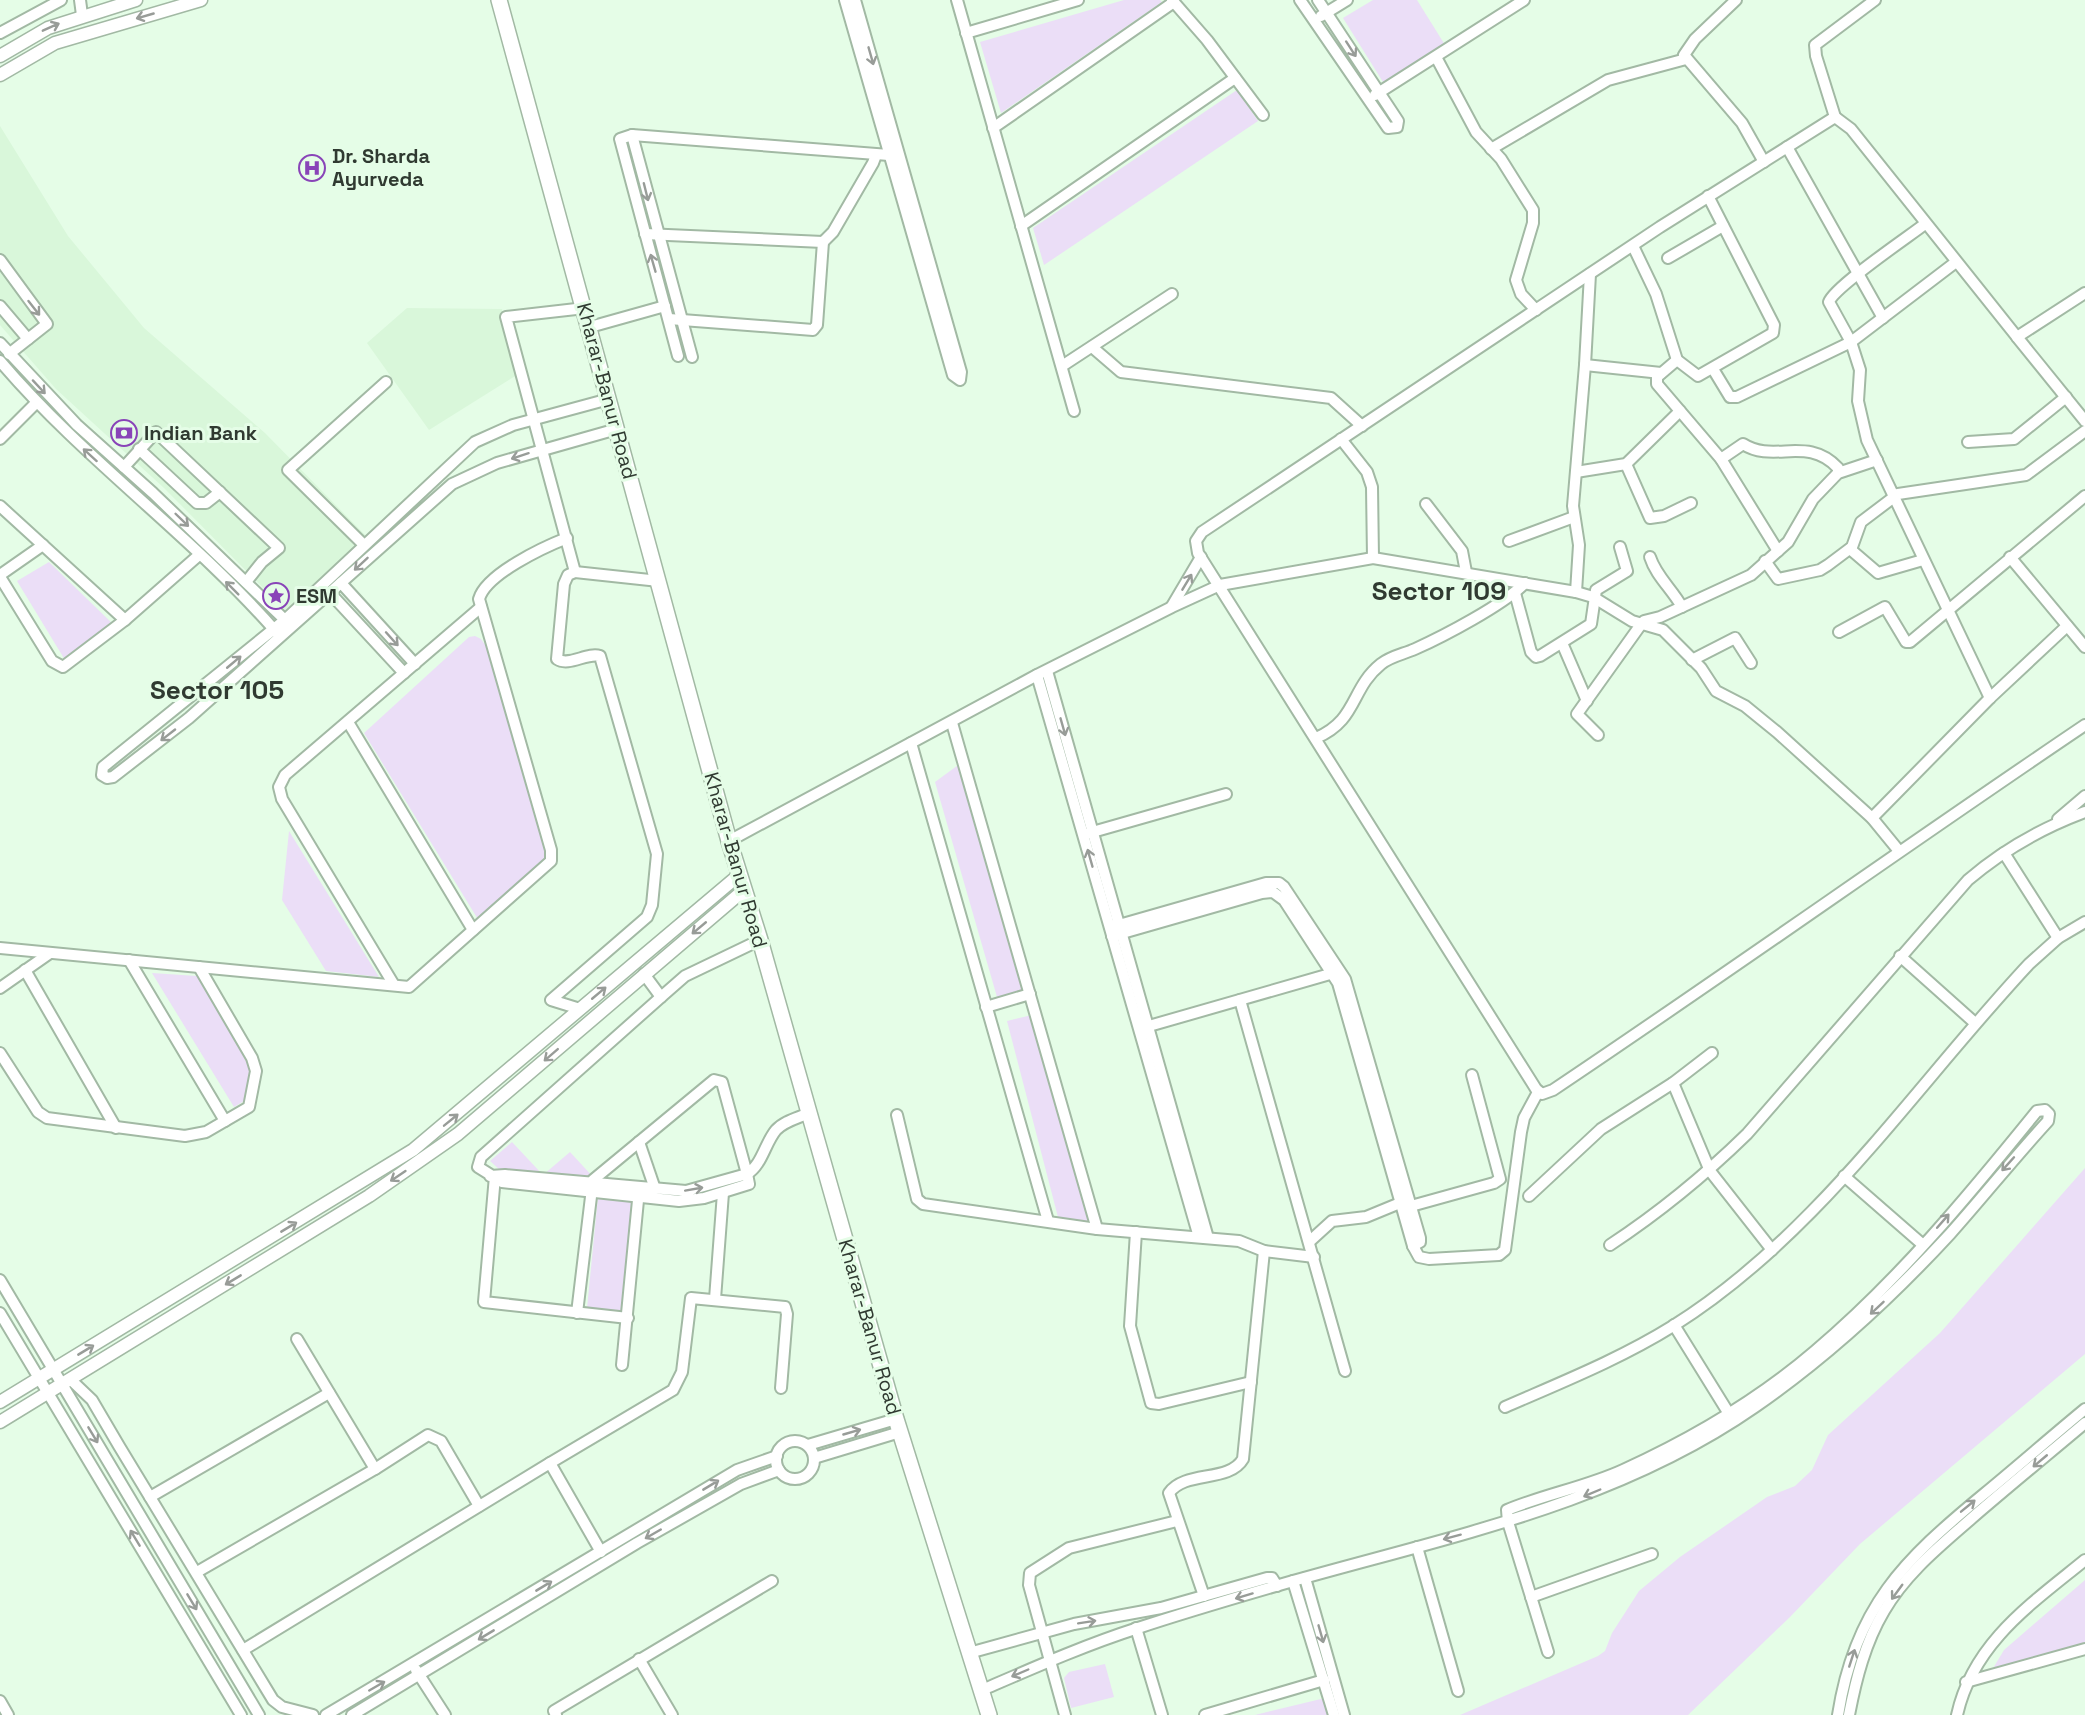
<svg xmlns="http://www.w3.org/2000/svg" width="2085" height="1715" viewBox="0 0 2085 1715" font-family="'Space Grotesk',sans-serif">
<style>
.built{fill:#d9f7da}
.green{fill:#ebdef7}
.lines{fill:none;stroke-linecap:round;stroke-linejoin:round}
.minor-casing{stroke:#a2b9a4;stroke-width:14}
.major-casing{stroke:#a2b9a4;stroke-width:15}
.highway-casing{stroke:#a2b9a4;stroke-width:18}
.minor{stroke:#fff;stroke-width:10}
.major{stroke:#fff;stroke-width:12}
.highway{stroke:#fff;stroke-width:15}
.oneway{stroke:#989c98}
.labels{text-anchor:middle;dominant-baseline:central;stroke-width:6;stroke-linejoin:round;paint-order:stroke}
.poi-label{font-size:20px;font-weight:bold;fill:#303a31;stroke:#e5fde7;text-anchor:start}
.street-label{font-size:20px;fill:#303a31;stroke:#e5fde7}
.district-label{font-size:26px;font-weight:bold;fill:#303a31;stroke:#e5fde7}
</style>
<rect width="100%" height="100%" fill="#e5fde7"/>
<g class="built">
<polygon points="0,126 68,236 144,328 265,433 368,538 287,612 164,488 56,389 0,325"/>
<polygon points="407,308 502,309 520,373 429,430 367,343"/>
</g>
<g class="green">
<polygon points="1124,0 1160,0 1162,2 1001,113 980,42"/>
<polygon points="1373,0 1417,0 1445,45 1383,82 1343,18"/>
<polygon points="1237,90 1258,121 1044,265 1033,228"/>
<polygon points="49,562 117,628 65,660 17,581"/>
<polygon points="475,636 481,639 492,655 549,867 479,921 364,733 469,637"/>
<polygon points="961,763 1026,989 997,997 935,782"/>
<polygon points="289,831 379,977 326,971 282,900"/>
<polygon points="152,973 197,976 254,1069 254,1095 234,1107"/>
<polygon points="1036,1014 1091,1226 1059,1221 1007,1021"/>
<polygon points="512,1142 543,1175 570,1152 595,1179 511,1173 501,1171 490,1161"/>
<polygon points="2085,1168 2085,1354 1860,1544 1790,1617 1688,1715 1460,1715 1598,1656 1605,1651 1612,1633 1639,1591 1680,1557 1767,1497 1795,1486 1812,1470 1828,1435 1940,1333"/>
<polygon points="598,1197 634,1201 623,1312 587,1308"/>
<polygon points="2085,1580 2085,1650 1989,1675 2004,1650"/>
<polygon points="1105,1664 1114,1697 1071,1708 1064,1678 1069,1672"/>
<polygon points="1325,1698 1330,1715 1255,1715"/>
</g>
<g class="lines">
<defs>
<g id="minor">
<polyline points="80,0 82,15"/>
<polyline points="845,0 953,375 960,380 961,372 855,0"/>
<polyline points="957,0 1074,411"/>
<polyline points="1172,0 1207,40 1263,115"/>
<polyline points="1300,0 1388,128 1397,127 1398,121 1318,0"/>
<polyline points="1736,0 1695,39 1684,55 1742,123 1764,162"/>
<polyline points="1321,16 1347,0"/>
<polyline points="0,33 61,0"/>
<polyline points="966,33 1078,0"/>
<polyline points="1436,57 1476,132 1501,159 1533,210 1533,223 1516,280 1521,294 1536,310"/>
<polyline points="1375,95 1524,0"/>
<polyline points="1835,117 1816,56 1815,45 1875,0"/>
<polyline points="993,128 1174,2"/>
<polyline points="632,135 692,357"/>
<polyline points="1787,147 1883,318"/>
<polyline points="1491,149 1608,80 1686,59"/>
<path d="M1925,224C1908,237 1834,287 1829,302L1851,342L1860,370L1858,401L1867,440L1990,698"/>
<polyline points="1021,226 1235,78"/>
<polyline points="645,234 823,242 833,232 873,163 876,155"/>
<polyline points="1633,246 1656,294 1677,360 1698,376 1773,333 1774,325 1708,196"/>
<polyline points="1668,258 1723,226"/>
<polyline points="0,260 47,324 9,354"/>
<path d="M2085,293L2017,337L1851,129L1835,117L1660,227L1202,532L1196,541L1198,553L1536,1089L1542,1094L1553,1090C1732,970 1907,845 2085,725"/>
<polyline points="0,306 28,339"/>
<polyline points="669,319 813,330 817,325 823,242"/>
<polyline points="590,327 665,306"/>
<polyline points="2017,337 2085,421"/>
<polyline points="0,343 77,425 153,493 285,620"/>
<polyline points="1092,347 1121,372 1331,398 1362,426"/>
<polyline points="678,356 620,139 632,135 889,155"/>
<polyline points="1677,360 1657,377 1657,384 1721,459 1778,551"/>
<path d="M0,361C84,460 193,536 278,634"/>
<polyline points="1585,365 1661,373"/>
<polyline points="1062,366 1172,294"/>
<polyline points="1713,369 1730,397 1737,397 1851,342 1956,262"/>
<polyline points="609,399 513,425 475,442 285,620 103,767 102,775 107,778 113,777 189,718 452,484 497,463 617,429"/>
<polyline points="0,439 36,403"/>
<polyline points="1341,439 1367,472 1372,487 1373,558"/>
<polyline points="1968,442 2014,439 2066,397"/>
<polyline points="139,449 197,503 206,503 220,492"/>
<path d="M1721,459L1743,444C1774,464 1807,435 1838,468V473"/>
<polyline points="1626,464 1650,518 1664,516 1691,503"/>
<polyline points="124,467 156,432 279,548 262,562 246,582"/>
<polyline points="1576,472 1626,464 1680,411"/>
<polyline points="1426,504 1462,551 1466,572"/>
<polyline points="0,506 125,620"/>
<polyline points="1509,541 1574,517"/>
<polyline points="363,544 288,470 386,382"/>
<polyline points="1850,549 1878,573 1923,560"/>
<path d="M1650,557C1656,576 1672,589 1682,607"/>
<polyline points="2010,557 2085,647"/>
<polyline points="1765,561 1778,579 1820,570 1828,565 1852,547 1861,522 1898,494 2026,475 2085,431"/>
<polyline points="575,572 659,581"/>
<polyline points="0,575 43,545"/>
<polyline points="0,577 52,661 63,667 125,620 199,555"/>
<polyline points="341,583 415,664"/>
<polyline points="1576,592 1579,545 1573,506 1585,365 1590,274"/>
<polyline points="330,593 404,673"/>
<polyline points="1515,593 1531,652 1536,657 1540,656 1591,624 1596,590 1627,571 1620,547"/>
<polyline points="1172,606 1201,557"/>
<polyline points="1644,621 1660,617 1751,575 1788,542 1813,499 1838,473 1877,460"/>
<polyline points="1839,632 1885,607 1906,642 1910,642 2085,496"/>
<polyline points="1562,643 1587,701"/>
<polyline points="1692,660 1735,638 1751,663"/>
<polyline points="1047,671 1208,1238"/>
<polyline points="1037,675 1199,1237"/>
<polyline points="348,722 473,930"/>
<polyline points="952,723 1097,1229"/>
<polyline points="1598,735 1577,714 1642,623"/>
<path d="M1316,738C1358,720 1350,689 1381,664C1391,656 1404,654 1415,649C1444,636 1503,605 1525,583"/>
<polyline points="911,743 1048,1221"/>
<polyline points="1872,818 1990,698 2067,626"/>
<polyline points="2058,819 2085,796"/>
<polyline points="1089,833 1226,794"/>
<polyline points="729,841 1037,675 1172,607 1220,585 1373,558 1576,592 1593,597 1632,621 1663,630 1701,668 1716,691 1745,706 1777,732 1872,818 1899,851"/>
<polyline points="2004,853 2058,938"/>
<polyline points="1112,927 1266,883 1279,883 1284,887 1345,979 1420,1238 1420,1242 1413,1246"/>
<polyline points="1112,936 1262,893 1273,892 1284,900 1338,983 1413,1246 1419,1257 1429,1259 1499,1255 1505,1250 1521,1132 1524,1118 1538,1092"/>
<path d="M0,948L409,987L551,861V850L479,599C486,574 544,547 567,538"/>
<polyline points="1900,956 1975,1023"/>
<polyline points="129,960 225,1121"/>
<polyline points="25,970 116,1128"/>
<polyline points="644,974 661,997 685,976 760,940"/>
<polyline points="394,985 282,799 279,787 285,775 481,607"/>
<polyline points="0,988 50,953"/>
<polyline points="1240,1000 1345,1371"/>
<polyline points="986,1007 1030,994"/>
<path d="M580,1009L551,1000L647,917L652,905L657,854L600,656C587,652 569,667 557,659L564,584L568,575L575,572L506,317L585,308"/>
<polyline points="1142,1028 1337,972"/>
<polyline points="0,1053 38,1112 47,1118 185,1136 206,1132 249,1107 256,1071 252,1058 199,967"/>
<polyline points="1673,1083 1710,1171 1772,1250"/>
<polyline points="897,1115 917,1199 923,1204 1097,1229 1239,1241 1264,1251 1314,1257"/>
<polyline points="639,1142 655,1189"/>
<polyline points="490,1176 505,1175 686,1191 747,1174 749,1184 704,1198 679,1201 502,1182 478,1167 481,1157 661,997"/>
<polyline points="495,1176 484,1302 628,1318"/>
<polyline points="1844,1176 1922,1244"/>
<polyline points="1529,1196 1601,1129 1673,1083 1712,1053"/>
<polyline points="1411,1206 1494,1183 1500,1179 1472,1075"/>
<polyline points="1136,1232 1130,1326 1151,1403 1159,1404 1251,1382"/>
<polyline points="1310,1241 1332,1221 1366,1217 1400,1203"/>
<path d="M1610,1245C1660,1212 1704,1176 1747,1134L1968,880C2003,850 2042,828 2085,812"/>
<polyline points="0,1280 259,1715"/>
<polyline points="715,1299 723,1193"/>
<polyline points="0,1313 241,1715"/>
<path d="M577,1313L593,1180L714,1080L722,1082L747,1174C762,1165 765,1143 776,1130C784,1121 798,1118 809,1113"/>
<polyline points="1674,1325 1731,1417"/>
<polyline points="297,1339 375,1469"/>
<polyline points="622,1365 639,1190"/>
<polyline points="70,1379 92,1400 119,1446 273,1700 282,1707 313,1715"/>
<path d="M1505,1407C1562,1382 1620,1359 1673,1326C1818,1235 1914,1087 2029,964L2058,938L2085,922"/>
<circle cx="795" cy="1460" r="19"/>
<polyline points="808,1445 896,1419"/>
<polyline points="814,1458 900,1432"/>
<polyline points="550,1463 673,1390 682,1372 691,1298 785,1307 787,1314 781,1388"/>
<polyline points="150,1497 329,1393"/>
<polyline points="1417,1547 1458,1691"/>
<polyline points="197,1572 375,1469 428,1435 441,1441 479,1506"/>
<polyline points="1305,1578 1344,1715"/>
<polyline points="1293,1581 1334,1715"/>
<path d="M1204,1596L1169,1493C1185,1470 1229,1483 1243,1459L1264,1251"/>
<polyline points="1531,1597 1652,1554"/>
<polyline points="1136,1628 1162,1715"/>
<polyline points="243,1650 550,1463 601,1552"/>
<polyline points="969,1653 1074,1624 1161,1608 1267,1578 1272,1578 1277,1586"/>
<polyline points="639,1659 672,1715"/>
<polyline points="416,1670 445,1715"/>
<polyline points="1966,1682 2085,1649"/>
<path d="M982,1690C1033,1668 1085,1645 1138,1628C1189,1611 1241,1596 1293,1581C1452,1536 1617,1503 1755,1407C1827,1357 1891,1298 1950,1234C1983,1197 2014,1158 2048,1121L2049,1114L2045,1110L2037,1111C1969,1195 1898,1281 1815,1351C1759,1399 1691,1439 1623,1470C1586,1487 1545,1494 1507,1510L1508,1522L1548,1652"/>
<polyline points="0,1701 8,1715"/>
<polyline points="326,1715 737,1470 777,1456"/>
<polyline points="352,1715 637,1543 741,1484 779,1470"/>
<polyline points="556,1715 554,1711 772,1581"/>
<polyline points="1065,1715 1029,1585 1030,1573 1069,1548 1177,1521"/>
<polyline points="1205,1715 1324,1680"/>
<path d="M1838,1715C1855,1607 1904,1560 1984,1494C2018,1466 2051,1437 2085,1409"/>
<path d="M1849,1715C1856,1679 1865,1643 1884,1611C1906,1573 1940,1546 1972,1518C2009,1486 2047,1455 2085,1423"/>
<path d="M1957,1715C1973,1643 2031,1604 2085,1560"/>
</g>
<g id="major">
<polyline points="0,56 48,28 136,0"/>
<polyline points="0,75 55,43 201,0"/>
<polyline points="0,1402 413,1150 739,875"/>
<polyline points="0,1422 369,1196 458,1134 744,890"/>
</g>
<polyline id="highway" points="499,0 729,841 760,940 896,1419 989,1715"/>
</defs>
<use href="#minor" class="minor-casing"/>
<use href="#major" class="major-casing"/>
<use href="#highway" class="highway-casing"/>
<use href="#minor" class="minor"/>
<use href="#major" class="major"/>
<use href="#highway" class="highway"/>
</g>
<defs><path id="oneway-shaft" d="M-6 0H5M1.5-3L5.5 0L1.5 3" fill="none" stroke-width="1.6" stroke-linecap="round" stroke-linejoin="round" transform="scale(1.5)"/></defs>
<g class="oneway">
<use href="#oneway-shaft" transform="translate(145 16) rotate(164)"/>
<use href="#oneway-shaft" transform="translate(51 27) rotate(-24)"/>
<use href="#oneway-shaft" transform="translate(1351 49) rotate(57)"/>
<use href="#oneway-shaft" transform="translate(871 56) rotate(74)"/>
<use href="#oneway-shaft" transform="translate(646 192) rotate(76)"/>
<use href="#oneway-shaft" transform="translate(653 263) rotate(-106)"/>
<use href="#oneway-shaft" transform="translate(34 308) rotate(52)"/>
<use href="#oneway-shaft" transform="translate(39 387) rotate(47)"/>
<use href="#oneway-shaft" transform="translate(90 455) rotate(-138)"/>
<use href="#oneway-shaft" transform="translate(520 456) rotate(162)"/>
<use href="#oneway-shaft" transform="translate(182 520) rotate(44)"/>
<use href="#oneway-shaft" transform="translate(361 564) rotate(137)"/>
<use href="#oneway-shaft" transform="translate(1187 582) rotate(-59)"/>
<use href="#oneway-shaft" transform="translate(232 588) rotate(-135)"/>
<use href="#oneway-shaft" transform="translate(392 639) rotate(48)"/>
<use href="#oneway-shaft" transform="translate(234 662) rotate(-40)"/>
<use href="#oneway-shaft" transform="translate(1063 727) rotate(74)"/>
<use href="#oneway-shaft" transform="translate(168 735) rotate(142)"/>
<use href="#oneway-shaft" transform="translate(1090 858) rotate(-106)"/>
<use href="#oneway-shaft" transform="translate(699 928) rotate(140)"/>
<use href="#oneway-shaft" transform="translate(599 993) rotate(-40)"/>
<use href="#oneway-shaft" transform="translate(551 1055) rotate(139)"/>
<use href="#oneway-shaft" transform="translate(451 1120) rotate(-39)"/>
<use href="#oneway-shaft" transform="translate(2008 1164) rotate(132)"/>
<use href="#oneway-shaft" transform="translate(398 1176) rotate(146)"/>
<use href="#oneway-shaft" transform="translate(694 1189) rotate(-10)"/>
<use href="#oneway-shaft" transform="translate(1943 1221) rotate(-49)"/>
<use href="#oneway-shaft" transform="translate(289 1227) rotate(-31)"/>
<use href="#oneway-shaft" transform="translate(233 1280) rotate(149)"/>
<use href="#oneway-shaft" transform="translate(1877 1308) rotate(137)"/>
<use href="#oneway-shaft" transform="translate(86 1350) rotate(-31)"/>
<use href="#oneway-shaft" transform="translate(852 1432) rotate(-16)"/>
<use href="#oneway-shaft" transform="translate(93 1435) rotate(59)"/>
<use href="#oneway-shaft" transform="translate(2040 1461) rotate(140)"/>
<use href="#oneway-shaft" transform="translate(711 1485) rotate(-31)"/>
<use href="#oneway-shaft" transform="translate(1592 1493) rotate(157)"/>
<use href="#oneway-shaft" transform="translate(1968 1506) rotate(-39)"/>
<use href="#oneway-shaft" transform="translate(653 1534) rotate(150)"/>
<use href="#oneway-shaft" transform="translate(1452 1537) rotate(165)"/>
<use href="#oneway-shaft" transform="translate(135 1538) rotate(-121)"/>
<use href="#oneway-shaft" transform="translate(544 1586) rotate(-31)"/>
<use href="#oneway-shaft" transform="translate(1897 1592) rotate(126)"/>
<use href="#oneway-shaft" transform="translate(1244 1596) rotate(163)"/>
<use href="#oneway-shaft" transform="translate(192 1602) rotate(59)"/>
<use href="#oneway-shaft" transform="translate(1087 1622) rotate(-9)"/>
<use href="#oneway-shaft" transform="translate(1321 1634) rotate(74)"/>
<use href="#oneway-shaft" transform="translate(486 1635) rotate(149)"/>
<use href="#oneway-shaft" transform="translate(1852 1658) rotate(-72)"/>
<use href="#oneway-shaft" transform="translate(1020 1673) rotate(157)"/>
<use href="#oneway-shaft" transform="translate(377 1686) rotate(-30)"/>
</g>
<defs>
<symbol id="hospital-ring" viewBox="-11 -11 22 22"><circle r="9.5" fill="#e5fde7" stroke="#8944b8" stroke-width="1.5"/><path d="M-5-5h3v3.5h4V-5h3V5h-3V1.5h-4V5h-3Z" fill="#8944b8"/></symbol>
<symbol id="bank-ring" viewBox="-11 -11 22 22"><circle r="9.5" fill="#e5fde7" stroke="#8944b8" stroke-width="1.5"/><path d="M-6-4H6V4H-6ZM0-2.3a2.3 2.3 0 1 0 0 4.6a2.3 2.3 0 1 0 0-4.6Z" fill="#8944b8"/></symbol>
<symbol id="sight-ring" viewBox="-11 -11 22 22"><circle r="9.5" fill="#e5fde7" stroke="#8944b8" stroke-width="1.5"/><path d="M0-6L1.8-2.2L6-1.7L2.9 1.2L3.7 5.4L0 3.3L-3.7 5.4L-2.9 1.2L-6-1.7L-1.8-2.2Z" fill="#8944b8"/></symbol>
</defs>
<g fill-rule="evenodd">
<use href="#hospital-ring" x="297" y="153" width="30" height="30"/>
<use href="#bank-ring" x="109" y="418" width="30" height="30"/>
<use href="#sight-ring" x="261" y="581" width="30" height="30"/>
</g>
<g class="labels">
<g class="poi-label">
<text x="332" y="156">Dr. Sharda<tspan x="332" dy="23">Ayurveda</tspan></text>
<text x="144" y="433">Indian Bank</text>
<text x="296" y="596">ESM</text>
</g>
<g class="street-label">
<text transform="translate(607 391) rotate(75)">Kharar-Banur Road</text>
<text transform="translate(736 860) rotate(74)">Kharar-Banur Road</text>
<text transform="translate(870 1327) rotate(74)">Kharar-Banur Road</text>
</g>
<g class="district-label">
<text x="1439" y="591">Sector 109</text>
<text x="217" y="690">Sector 105</text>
</g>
</g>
</svg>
